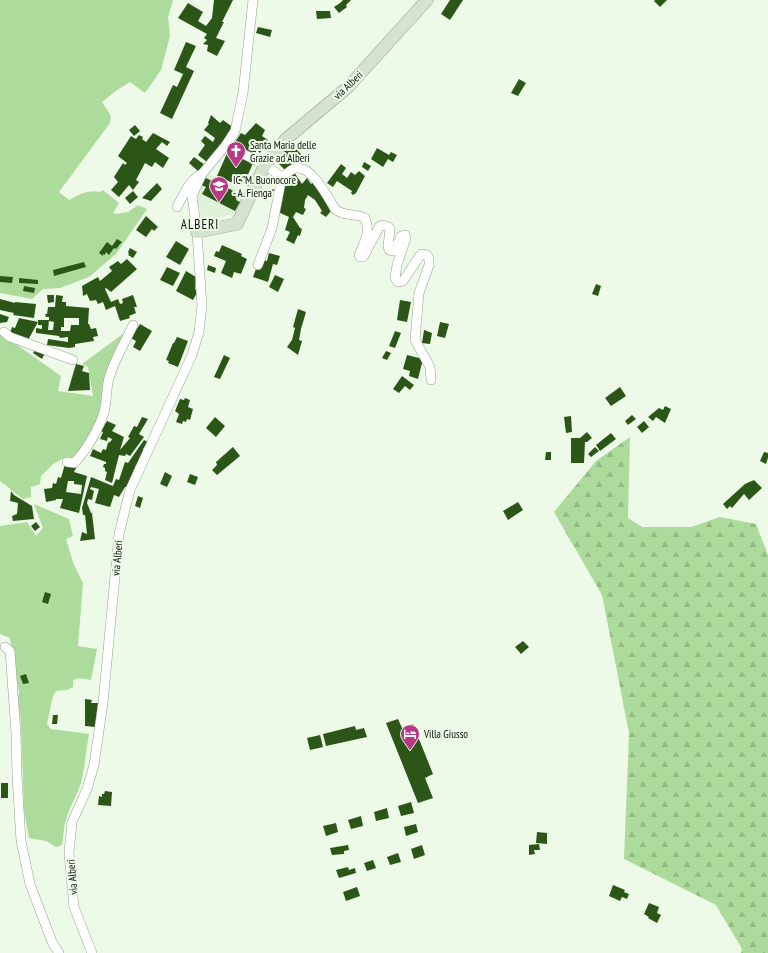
<svg xmlns="http://www.w3.org/2000/svg" width="768" height="953" viewBox="0 0 768 953" font-family="'PT Sans Narrow',sans-serif">
<style>
.built{fill:#dff1d8}
.green{fill:#addb9c}
.forest{fill:url(#forest-firs)}
.building{fill:#2c5617;fill-rule:evenodd}
.lines{fill:none;stroke-linecap:round;stroke-linejoin:round}
.street-casing{stroke:#95a190;stroke-width:10}
.secondary-casing{stroke:#95a190;stroke-width:13}
.street{stroke:#fff;stroke-width:9}
.secondary{stroke:#d4e2ce;stroke-width:12}
.labels{text-anchor:middle;dominant-baseline:central;stroke-width:4;stroke-linejoin:round;paint-order:stroke}
.street-label{font-size:11px;fill:#0c110b;stroke:#edfae8}
.poi-label{font-size:11px;fill:#0c110b;stroke:#edfae8;text-anchor:start}
.quarter-label{font-size:13px;letter-spacing:1px;fill:#0c110b;stroke:#edfae8}
</style>
<defs>
<pattern id="forest-firs" width="22" height="20" patternUnits="userSpaceOnUse"><rect width="22" height="20" fill="#addb9c"/><path d="M5 1l3.5 6h-7zM16 11l3.5 6h-7z" fill="#94bb85"/></pattern>
</defs>
<rect width="100%" height="100%" fill="#edfae8"/>
<polygon class="built" points="205,172 245,191 235,213 203,223 195,194"/>
<g class="green">
<path d="M0,0H173L168,17L170,36L161,70L145,93L130,82L117,90L102,102L111,116L110,123L59,192L69,200C79,195 88,189 100,192L103,190L119,203L113,213L116,214L128,212L138,205L147,209L116,254L89,277L60,288L43,289L32,299L0,293Z"/>
<polygon points="127,331 102,411 94,428 74,460 66,457 53,464 41,476 40,484 31,487 31,497 23,499 0,481 0,333 61,376 58,391 93,396 88,367 82,364"/>
<path d="M34,504L69,519L73,536L66,539L74,565L83,583L78,646L97,649L91,680L79,678L73,680V687L67,690L56,691L53,696L47,724L51,729L89,734C86,750 85,767 81,783C77,796 69,807 66,820C63,828 64,837 62,845L56,847L46,841L29,838L24,810L21,724L18,698L19,692L10,638L0,634V526L27,522L36,536L43,528Z"/>
</g>
<polygon class="forest" points="630,437 628,518 642,527 691,527 720,517 756,524 768,555 768,953 741,953 742,949 716,905 624,859 629,733 602,595 554,512 596,461"/>
<g class="building">
<polygon points="214,0 233,0 222,22 224,22 216,38 225,41 217,56 207,51 208,45 203,44 207,40 204,38 207,34 178,18 188,3 203,12 198,21 206,26 212,18"/>
<polygon points="343,0 351,0 346,5 347,7 339,13 334,7 340,3"/>
<polygon points="450,0 463,0 450,20 441,14"/>
<polygon points="655,0 667,0 660,7 654,1"/>
<polygon points="316,11 330,11 331,18 317,19"/>
<polygon points="258,27 272,30 270,37 256,33"/>
<polygon points="186,42 196,46 186,67 194,71 172,119 160,113 173,85 177,87 183,74 174,70"/>
<polygon points="519,79 526,83 518,96 511,93"/>
<polygon points="211,115 220,123 223,120 234,128 207,162 198,155 205,145 201,141 205,136 213,142 215,138 204,130 209,124 208,123"/>
<polygon points="256,123 265,130 262,136 268,140 260,153 257,150 253,156 233,145 241,133 245,135"/>
<polygon points="135,125 140,131 134,136 129,130"/>
<polygon points="153,133 170,142 167,146 162,142 156,149 169,158 163,168 155,162 152,167 145,163 136,180 139,182 133,190 129,185 119,197 111,190 118,182 114,177 123,163 125,165 127,163 118,156 131,136 136,139 139,135 143,137 142,139 146,142"/>
<polygon points="291,144 302,155 285,170 277,162 281,159 279,157"/>
<polygon points="377,148 389,155 391,152 397,155 393,162 388,159 383,167 371,159"/>
<polygon points="229,149 254,161 246,179 244,177 240,186 217,176"/>
<polygon points="194,157 205,165 199,172 189,163"/>
<polygon points="364,162 371,166 368,171 362,167"/>
<polygon points="341,164 346,168 342,174 347,178 351,172 355,175 359,171 365,176 356,193 353,195 351,193 352,191 337,181 333,187 327,183"/>
<polygon points="294,172 302,184 307,178 311,184 314,181 332,207 329,209 331,211 326,217 320,213 322,211 315,200 308,195 305,200 304,208 306,209 303,215 296,212 293,217 300,228 302,229 300,236 298,235 294,244 286,240 290,232 285,230 289,217 278,212 278,199 286,185 286,184 290,179 288,176"/>
<polygon points="206,178 218,184 216,187 227,192 228,188 239,194 236,200 240,202 235,211 202,194 206,187 201,185"/>
<polygon points="157,183 162,189 151,201 142,198"/>
<polygon points="133,191 138,197 130,204 125,198"/>
<polygon points="146,216 158,227 154,231 152,229 146,237 136,230"/>
<polygon points="117,239 122,242 116,249 114,248 109,255 106,252 105,255 103,254 103,256 99,253 107,242 112,246"/>
<polygon points="176,241 189,249 180,265 166,257"/>
<polygon points="222,245 242,254 241,256 247,259 241,274 234,272 232,278 221,273 226,261 214,256 216,251 219,252"/>
<polygon points="130,248 137,252 133,258 128,255 129,254 128,252"/>
<polygon points="269,253 280,256 277,265 273,264 268,282 253,277 256,269 260,270 263,260 267,261"/>
<polygon points="127,259 137,269 111,292 106,288 105,289 111,302 118,299 120,304 123,303 122,299 133,295 137,307 134,307 136,313 129,316 130,318 120,321 115,306 106,310 103,302 98,304 96,300 90,301 87,294 83,296 82,286 98,277 100,281 112,271 109,267 118,261 121,264"/>
<polygon points="84,262 86,267 54,276 53,270"/>
<polygon points="208,265 216,268 215,273 207,270"/>
<polygon points="167,267 180,273 173,286 160,280"/>
<polygon points="186,271 196,277 195,289 198,291 193,300 176,291"/>
<polygon points="275,275 284,279 278,292 269,287"/>
<polygon points="0,276 13,277 12,283 0,282"/>
<polygon points="19,278 38,280 38,284 19,283"/>
<polygon points="596,284 601,286 598,296 592,294"/>
<polygon points="24,286 35,288 34,293 23,291"/>
<polygon points="47,295 54,295 54,302 48,303"/>
<path d="M56,295L63,296L62,302H66V306L89,308L88,324H89L91,329L96,328L98,336L93,337L94,341L75,344V347L69,348L47,345L48,339L68,342V337L60,338L59,336L36,333V328L42,329V325H38V320H49L48,330H53L54,322L49,321V317H46L45,314H47L48,307H55ZM64,318H79V325H71L70,331H61V327H64Z"/>
<polygon points="0,299 15,303 15,302 36,304 34,318 13,315 14,313 0,310"/>
<polygon points="400,300 411,302 407,322 397,320"/>
<polygon points="298,309 306,312 301,329 299,340 302,341 298,355 287,347 292,340 295,328 293,327"/>
<polygon points="0,314 9,317 7,322 0,323"/>
<polygon points="19,318 38,322 27,342 10,333 12,327 15,328"/>
<polygon points="440,322 449,324 445,338 437,336"/>
<polygon points="140,324 152,331 140,351 133,347 136,341 131,338"/>
<polygon points="424,330 432,333 430,344 422,343"/>
<polygon points="395,331 401,333 395,348 389,346"/>
<polygon points="177,337 188,341 178,367 168,363 169,361 166,360 173,343 174,343"/>
<polygon points="35,350 45,353 42,359 33,353"/>
<polygon points="386,351 391,353 387,360 382,358"/>
<polygon points="224,355 230,358 220,379 214,377"/>
<polygon points="407,355 423,359 418,379 409,376 410,371 403,369"/>
<polygon points="76,364 84,366 82,371 89,373 90,390 68,391"/>
<polygon points="402,376 414,385 410,390 405,386 399,393 393,389"/>
<polygon points="620,387 626,396 611,406 605,398"/>
<polygon points="185,398 190,400 188,407 193,409 190,420 187,419 186,422 183,421 182,424 176,422 179,414 175,411 180,399 184,400"/>
<polygon points="665,406 671,409 665,423 656,417 653,421 648,417 659,408 663,410"/>
<polygon points="632,415 636,419 628,425 625,421"/>
<polygon points="571,416 572,432 566,433 564,417"/>
<polygon points="142,417 148,419 139,434 144,437 130,456 126,454 125,456 119,455 112,483 105,480 107,472 105,471 105,468 103,467 104,464 106,464 106,462 90,456 93,449 101,453 103,449 106,450 108,443 111,441 112,439 108,437 107,441 100,439 103,432 101,431 107,421 116,425 112,431 124,437 120,450 130,438 128,437 134,426 137,427"/>
<polygon points="215,417 225,426 216,437 206,428"/>
<polygon points="644,421 649,427 642,433 637,427"/>
<polygon points="587,432 592,438 587,442 585,442 584,463 571,463 571,438 580,438"/>
<polygon points="611,433 616,439 600,451 596,445"/>
<polygon points="144,440 148,442 143,449 146,451 138,465 136,465 127,487 125,487 119,497 114,495 110,507 95,503 99,489 91,487 90,489 94,491 92,500 88,499 87,503 91,513 92,513 95,539 80,541 82,532 87,534 85,515 83,515 82,508 91,477 113,486 116,479 119,480 125,462 128,463"/>
<polygon points="233,447 240,456 217,475 212,470 217,465 216,462"/>
<polygon points="595,447 599,451 591,457 588,454"/>
<polygon points="546,452 551,452 551,460 545,460"/>
<polygon points="764,452 768,453 768,458 766,464 760,461"/>
<path d="M65,464L77,466L74,472L87,476L79,513L60,508L63,499H56V500L46,502L44,489L52,488L53,483L56,484L58,477L61,478ZM68,481H74V484L82,485L81,494L66,492Z"/>
<polygon points="165,472 172,476 167,487 160,484"/>
<polygon points="190,474 198,477 195,485 187,482"/>
<polygon points="754,480 762,488 749,500 744,494 732,508 730,506 727,509 723,504 745,484"/>
<polygon points="11,491 14,495 32,506 34,519 13,521 12,516 17,514 18,503 10,501"/>
<polygon points="138,496 143,498 140,508 135,506"/>
<polygon points="518,502 523,510 508,520 503,511"/>
<polygon points="36,522 40,527 35,531 31,526"/>
<polygon points="45,592 51,594 48,604 42,602"/>
<polygon points="523,641 529,647 521,654 515,647"/>
<polygon points="26,674 29,683 23,684 20,676"/>
<polygon points="85,699 92,700 91,703 98,703 95,727 85,726"/>
<polygon points="53,715 58,715 57,724 52,724"/>
<polygon points="398,719 402,728 413,724 433,774 425,778 433,798 418,803 386,723"/>
<polygon points="355,726 356,730 364,728 367,737 326,746 323,734"/>
<polygon points="320,735 323,747 310,750 307,738"/>
<rect x="1" y="783" width="7" height="15"/>
<polygon points="105,791 112,792 111,806 98,805 99,796 102,797 102,794 104,794"/>
<polygon points="411,802 414,813 401,816 398,806"/>
<polygon points="387,808 389,818 376,821 374,812"/>
<polygon points="361,816 363,826 351,829 348,820"/>
<polygon points="336,823 338,832 326,836 323,826"/>
<polygon points="416,824 418,832 406,836 404,827"/>
<polygon points="537,832 547,833 547,844 536,843"/>
<polygon points="539,844 540,850 534,850 535,854 529,855 529,845"/>
<polygon points="348,845 349,850 344,851 344,854 332,855 330,848"/>
<polygon points="422,845 425,855 414,859 411,849"/>
<polygon points="398,853 401,862 390,865 387,857"/>
<polygon points="373,860 376,868 367,871 364,863"/>
<polygon points="348,867 349,870 355,868 356,873 339,878 336,870"/>
<polygon points="613,885 625,890 624,892 629,894 627,899 622,897 620,901 609,896"/>
<polygon points="357,887 360,896 346,901 343,892"/>
<polygon points="649,903 659,907 657,913 661,915 657,923 648,918 649,917 644,914"/>
</g>
<g class="lines">
<defs>
<g id="street">
<polyline points="226,145 265,165 282,177 272,228 258,265"/>
<path d="M282,177C287,174 293,167 298,168C313,168 328,198 335,209C344,217 356,213 365,218C371,232 364,243 359,255L360,257H363L364,256L379,227L382,225L389,227L390,229L388,246L389,250L394,251L401,236L405,235L406,238L397,265L395,278L398,282L403,281L421,254L427,255L429,258V265L419,293L415,340L430,367L431,380"/>
<path d="M177,207C183,196 190,178 202,174L226,145L235,131L243,93L253,0"/>
<polyline points="4,332 10,337 73,360"/>
<path d="M67,462L74,463C86,451 99,429 104,412C107,401 106,389 109,378C114,360 125,343 133,325"/>
<polyline points="5,647 10,651 16,733 17,776 21,841 30,884 52,942 59,953"/>
<polyline points="92,953 74,907 69,853 72,822 87,789 94,765 103,703 119,534 130,490 192,355 199,332 202,306 197,232 192,196 202,174"/>
</g>
<polyline id="secondary" points="197,232 237,224 265,165 286,139 348,87 427,0"/>
</defs>
<use href="#street" class="street-casing"/>
<use href="#secondary" class="secondary-casing"/>
<use href="#street" class="street"/>
<use href="#secondary" class="secondary"/>
</g>
<defs>
<symbol id="church-pin" viewBox="-11 -11 22 30"><path d="M0 17L-7.5 6A9.5 9.5 0 1 1 7.5 6Z" fill="#b73886" stroke="#edfae8"/><path d="M-1.2-6h2.4v3.5h3.3v2.4h-3.3V6h-2.4V-.1h-3.3v-2.4h3.3Z" fill="#fff"/></symbol>
<symbol id="school-pin" viewBox="-11 -11 22 30"><path d="M0 17L-7.5 6A9.5 9.5 0 1 1 7.5 6Z" fill="#b73886" stroke="#edfae8"/><path d="M0-5L7-2L0 1L-7-2ZM-4 1L0 2.5L4 1V4Q0 6-4 4Z" fill="#fff"/></symbol>
<symbol id="hotel-pin" viewBox="-11 -11 22 30"><path d="M0 17L-7.5 6A9.5 9.5 0 1 1 7.5 6Z" fill="#b73886" stroke="#edfae8"/><path d="M-6-4.5h1.5V1H6V5H4.5V3h-9V5H-6ZM-4 0a1.8 1.8 0 1 1 3.6 0ZM.5 0V-2.5h3Q6-2.5 6 0Z" fill="#fff"/></symbol>
</defs>
<g fill-rule="evenodd">
<use href="#church-pin" x="225" y="140" width="22" height="30"/>
<use href="#school-pin" x="208" y="175" width="22" height="30"/>
<use href="#hotel-pin" x="399" y="723" width="22" height="30"/>
</g>
<g class="labels">
<g class="street-label">
<text transform="translate(348 85) rotate(-44)">via Alberi</text>
<text transform="translate(117 558) rotate(-85)">via Alberi</text>
<text transform="translate(72 877) rotate(-95)">via Alberi</text>
</g>
<g class="poi-label">
<text x="250" y="145">Santa Maria delle<tspan x="250" dy="13">Grazie ad Alberi</tspan></text>
<text x="233" y="180">IC "M. Buonocore<tspan x="233" dy="13">- A. Fienga"</tspan></text>
<text x="424" y="734">Villa Giusso</text>
</g>
<g class="quarter-label">
<text x="200" y="224">ALBERI</text>
</g>
</g>
</svg>
